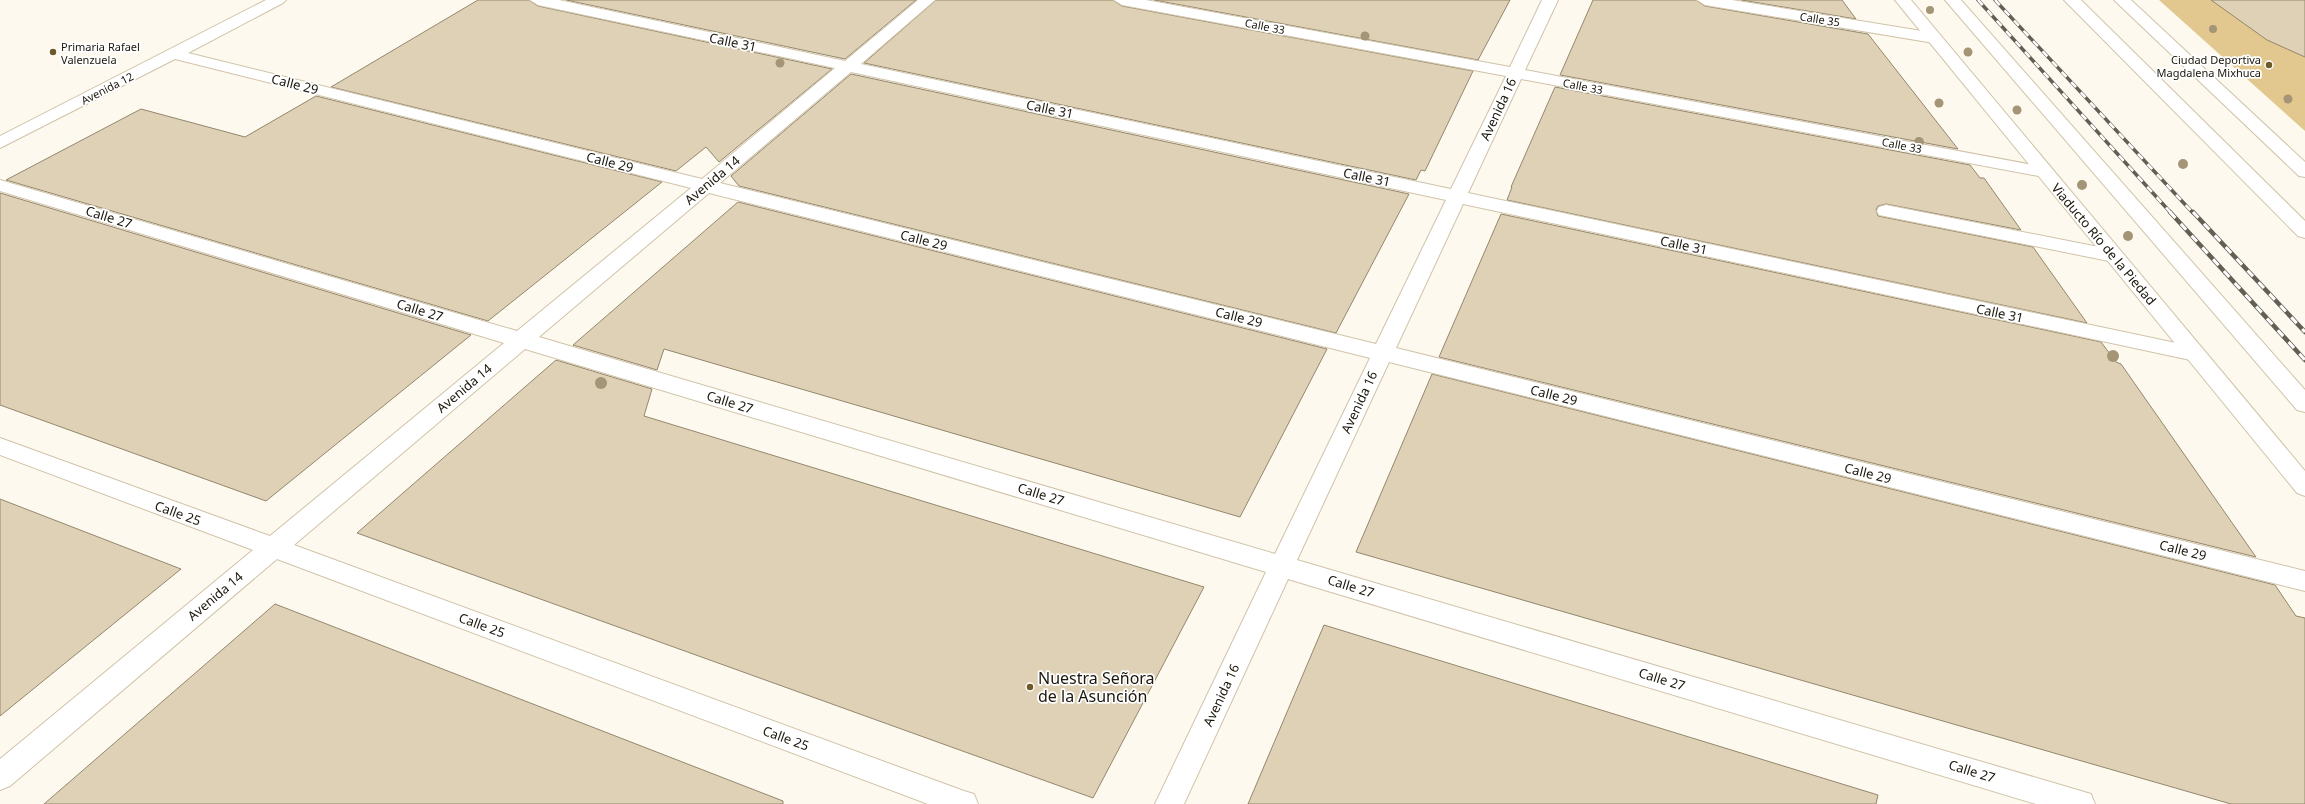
<svg xmlns="http://www.w3.org/2000/svg" width="2305" height="804" viewBox="0 0 2305 804" font-family="'Noto Sans',sans-serif">
<style>
.green{fill:#e2c78f}
.building{fill:#ded1b6;stroke:#93876d}
.lines{fill:none;stroke-linecap:round;stroke-linejoin:round}
.minor-casing{stroke:#d0c3a8;stroke-width:2}
.major-casing{stroke:#d0c3a8;stroke-width:2}
.minor{fill:#fff;fill-rule:evenodd}
.major{fill:#fff;fill-rule:evenodd}
.rail-far1-casing{stroke:#635f55;stroke-width:3.5}
.rail-casing{stroke:#635f55;stroke-width:4.5}
.rail-far1{stroke:#fff;stroke-width:2.5;stroke-dasharray:7;stroke-linecap:butt}
.rail{stroke:#fff;stroke-width:3;stroke-dasharray:8;stroke-linecap:butt}
.tree{fill:#a39576}
.poi-dot{fill:#6e5928;stroke:#fff;stroke-width:1.5}
.labels{text-anchor:middle;dominant-baseline:central;stroke-width:3.5;stroke-linejoin:round;paint-order:stroke}
.far-street-label{font-size:11px;fill:#1a160c;stroke:#fff}
.far-poi-label{font-size:11px;fill:#1a160c;stroke:#fff;text-anchor:start}
.street-label{font-size:13px;fill:#1a160c;stroke:#fff}
.near-poi-label{font-size:16px;fill:#1a160c;stroke:#fff;text-anchor:start}
</style>
<rect width="100%" height="100%" fill="#fef9ee"/>
<polygon class="green" points="2159,0 2305,0 2305,131"/>
<g class="building">
<polygon points="478,0 529,0 538,6 832,69 719,162 706,147 676,171 331,87"/>
<polygon points="566,0 916,0 845,59"/>
<polygon points="936,0 1113,0 1122,6 1473,71 1425,171 1421,170 1416,180 864,63"/>
<polygon points="1154,0 1510,0 1478,60"/>
<polygon points="1593,0 1696,0 1705,6 1868,34 1958,149 1560,75"/>
<polygon points="1741,0 1842,0 1856,19"/>
<polygon points="2211,0 2305,0 2305,57 2267,40"/>
<polygon points="851,74 1409,194 1336,333 739,186 731,176"/>
<polygon points="1555,87 1970,165 1980,178 1984,178 2021,230 1886,204 1878,206 1876,210 1878,216 2033,247 2087,323 1507,200 1512,187 1511,187"/>
<polygon points="316,96 662,182 488,321 6,180 141,109 245,137"/>
<polygon points="0,193 471,335 266,501 0,405"/>
<polygon points="738,202 1327,349 1240,517 664,349 657,370 573,345"/>
<polygon points="1501,214 2101,342 2116,362 2121,364 2256,557 1439,357"/>
<polygon points="556,360 652,389 644,416 1204,587 1093,798 357,533"/>
<polygon points="1432,374 2275,585 2296,616 2305,618 2305,804 2231,804 1356,552"/>
<polygon points="0,499 181,569 0,716"/>
<polygon points="275,604 783,801 783,804 44,804"/>
<polygon points="1324,625 1878,795 1876,804 1248,804"/>
</g>
<g class="lines">
<defs>
<g id="minor">
<path d="M266,0H286L283,3L188,53L702,179L835,68L538,5L530,0H559L845,61L918,0H935L861,64L1451,189L1506,76L1122,5L1114,0H1146L1510,67L1542,0H1558L1525,70L2044,167L2050,168L2053,172L2050,176L2044,177L1521,79L1468,193L2195,347L2202,349L2206,354L2202,359L2195,361L1463,204L1396,348L2305,571V591L1389,362L1297,560L2081,791L2091,794L2095,804H2036L1288,579L1184,804H1155L1266,572L525,349L294,545L964,791L974,794L978,804H928L277,559L10,786L0,790V759L253,550L0,455V438L270,536L504,343L0,191V180L517,331L691,188L175,59L0,148V136ZM851,72L1446,200L1376,344L720,183ZM709,193L1370,358L1275,554L539,337Z"/>
<polygon points="1697,0 1732,0 1934,33 1940,35 1942,38 1940,41 1934,43 1705,5"/>
<polygon points="1945,0 1961,0 2305,390 2305,412 2297,410"/>
<polygon points="1886,205 2114,250 2121,252 2124,256 2121,260 2114,262 1879,215 1877,211 1879,207"/>
</g>
<g id="major">
<polygon points="1895,0 1911,0 2305,471 2305,496 2297,493"/>
<polygon points="2064,0 2081,0 2305,221 2305,238 2298,236"/>
<polygon points="2114,0 2131,0 2305,162 2305,177 2299,176"/>
</g>
</defs>
<use href="#minor" class="minor-casing"/>
<use href="#major" class="major-casing"/>
<use href="#minor" class="minor"/>
<use href="#major" class="major"/>
<defs>
<g id="rail-far1">
<polyline points="1978,0 2171,213"/>
<polyline points="1995,0 2193,213"/>
</g>
<g id="rail">
<polyline points="2170,212 2305,360"/>
<polyline points="2193,212 2305,332"/>
</g>
</defs>
<use href="#rail-far1" class="rail-far1-casing"/>
<use href="#rail" class="rail-casing"/>
<use href="#rail-far1" class="rail-far1"/>
<use href="#rail" class="rail"/>
</g>
<g class="tree">
<circle cx="1930" cy="10" r="4"/>
<circle cx="2213" cy="29" r="4"/>
<circle cx="1365" cy="36" r="4.5"/>
<circle cx="1968" cy="52" r="4.5"/>
<circle cx="780" cy="63" r="4.5"/>
<circle cx="2288" cy="99" r="4.5"/>
<circle cx="1939" cy="103" r="4.5"/>
<circle cx="2017" cy="110" r="4.5"/>
<circle cx="1919" cy="142" r="5"/>
<circle cx="2183" cy="164" r="5"/>
<circle cx="2082" cy="185" r="5"/>
<circle cx="2128" cy="236" r="5"/>
<circle cx="2113" cy="356" r="6"/>
<circle cx="601" cy="383" r="6"/>
</g>
<g class="poi-dot">
<circle cx="53" cy="52" r="4"/>
<circle cx="2269" cy="65" r="4"/>
<circle cx="1030" cy="687" r="4"/>
</g>
<g class="labels">
<g class="far-street-label">
<text transform="translate(1820 19) rotate(9)">Calle 35</text>
<text transform="translate(1265 26) rotate(11)">Calle 33</text>
<text transform="translate(1583 86) rotate(11)">Calle 33</text>
<text transform="translate(107 88) rotate(-27)">Avenida 12</text>
<text transform="translate(1902 145) rotate(11)">Calle 33</text>
</g>
<g class="far-poi-label">
<text x="61" y="46">Primaria Rafael<tspan x="61" dy="13">Valenzuela</tspan></text>
<text x="2261" y="59" text-anchor="end">Ciudad Deportiva<tspan x="2261" dy="13">Magdalena Mixhuca</tspan></text>
</g>
<g class="street-label">
<text transform="translate(733 42) rotate(12)">Calle 31</text>
<text transform="translate(295 84) rotate(14)">Calle 29</text>
<text transform="translate(1050 109) rotate(12)">Calle 31</text>
<text transform="translate(1498 109) rotate(-65)">Avenida 16</text>
<text transform="translate(610 162) rotate(14)">Calle 29</text>
<text transform="translate(1367 177) rotate(12)">Calle 31</text>
<text transform="translate(712 180) rotate(-40)">Avenida 14</text>
<text transform="translate(109 217) rotate(17)">Calle 27</text>
<text transform="translate(924 240) rotate(14)">Calle 29</text>
<text transform="translate(2104 244) rotate(50)">Viaducto Río de la Piedad</text>
<text transform="translate(1684 245) rotate(12)">Calle 31</text>
<text transform="translate(420 310) rotate(17)">Calle 27</text>
<text transform="translate(2000 313) rotate(12)">Calle 31</text>
<text transform="translate(1239 317) rotate(14)">Calle 29</text>
<text transform="translate(464 388) rotate(-40)">Avenida 14</text>
<text transform="translate(1554 395) rotate(14)">Calle 29</text>
<text transform="translate(730 402) rotate(17)">Calle 27</text>
<text transform="translate(1359 402) rotate(-65)">Avenida 16</text>
<text transform="translate(1868 473) rotate(14)">Calle 29</text>
<text transform="translate(1041 494) rotate(17)">Calle 27</text>
<text transform="translate(178 513) rotate(20)">Calle 25</text>
<text transform="translate(2183 550) rotate(14)">Calle 29</text>
<text transform="translate(1351 586) rotate(17)">Calle 27</text>
<text transform="translate(215 596) rotate(-40)">Avenida 14</text>
<text transform="translate(482 625) rotate(20)">Calle 25</text>
<text transform="translate(1662 679) rotate(17)">Calle 27</text>
<text transform="translate(1221 695) rotate(-65)">Avenida 16</text>
<text transform="translate(786 738) rotate(20)">Calle 25</text>
<text transform="translate(1972 771) rotate(17)">Calle 27</text>
</g>
<g class="near-poi-label">
<text x="1038" y="678">Nuestra Señora<tspan x="1038" dy="18">de la Asunción</tspan></text>
</g>
</g>
</svg>
